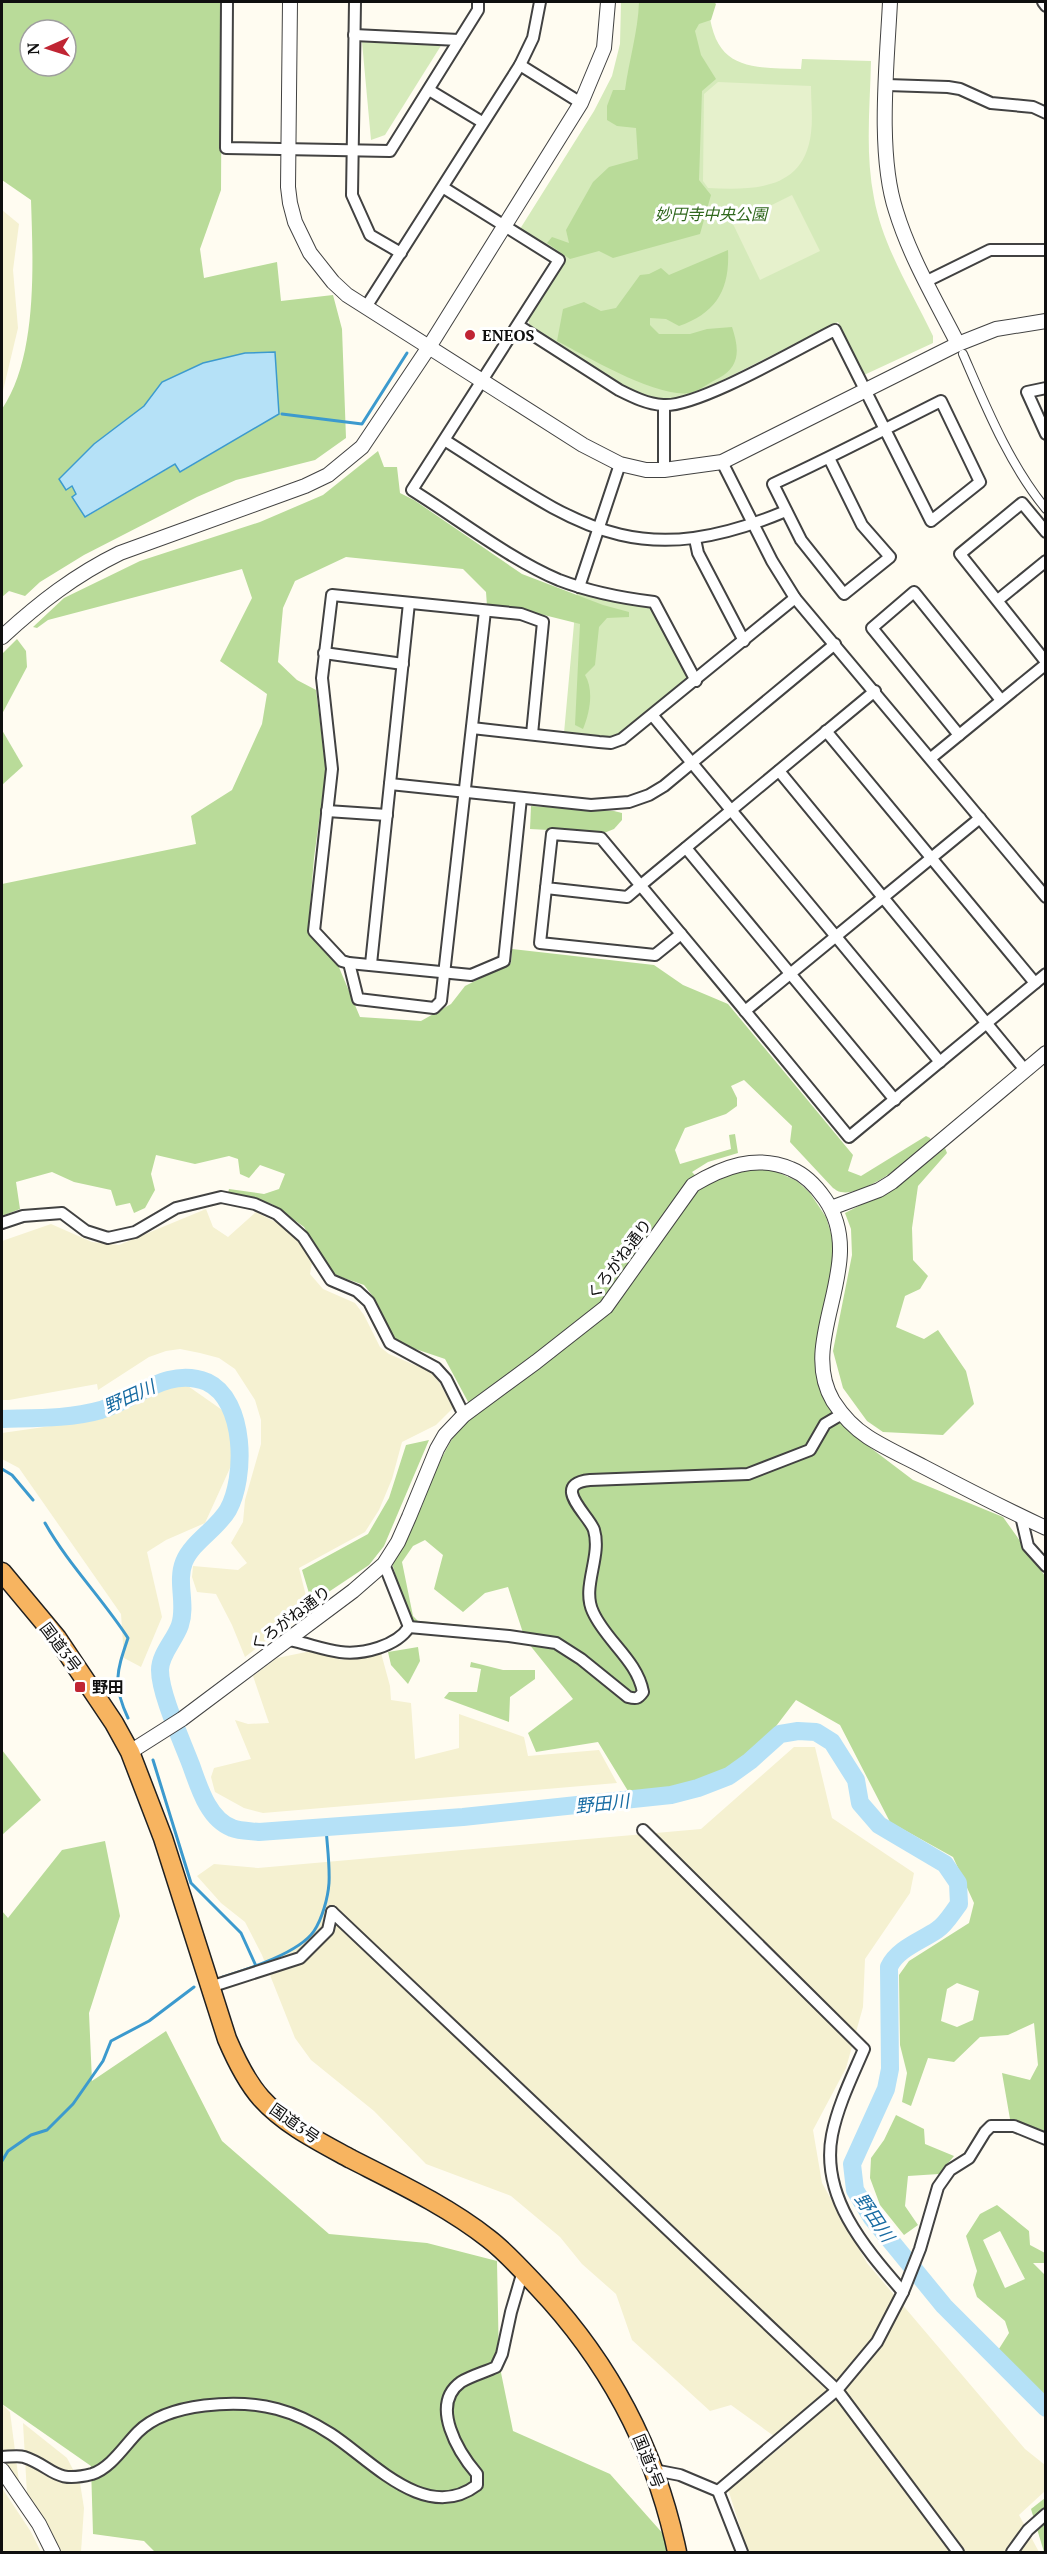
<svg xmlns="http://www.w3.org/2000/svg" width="1047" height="2554" viewBox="0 0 1047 2554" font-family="'PT Serif','Noto Sans JP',serif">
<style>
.farmland{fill:#f5f1d1}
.green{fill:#d5eaba}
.forest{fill:#b9db99;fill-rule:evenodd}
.pitch{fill:#e6f1cc}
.water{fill:#b5e1f7;stroke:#3c9ace;stroke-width:1.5}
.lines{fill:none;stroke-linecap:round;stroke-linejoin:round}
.stream{stroke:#3c9ace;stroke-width:3}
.river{stroke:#b5e1f7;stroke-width:18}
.pedestrian-casing{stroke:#424242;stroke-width:10}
.minor-casing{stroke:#424242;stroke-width:14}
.tertiary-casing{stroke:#424242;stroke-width:16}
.trunk-casing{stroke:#202020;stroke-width:21}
.pedestrian{stroke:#fff;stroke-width:8}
.minor{stroke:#fff;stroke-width:10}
.tertiary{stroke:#fff;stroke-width:14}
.trunk{stroke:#f7b460;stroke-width:18}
.poi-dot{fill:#c02533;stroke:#fff;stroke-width:2}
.labels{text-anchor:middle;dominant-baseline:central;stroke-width:6;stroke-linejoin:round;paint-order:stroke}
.park-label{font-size:16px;font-style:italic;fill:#30681e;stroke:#fff}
.poi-label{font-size:16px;font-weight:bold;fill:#0f0f0f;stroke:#fff;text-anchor:start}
.street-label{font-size:16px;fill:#0f0f0f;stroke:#fff}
.water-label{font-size:18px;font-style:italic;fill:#176ba2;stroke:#fff}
</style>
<rect width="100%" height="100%" fill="#fffcf1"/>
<g class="farmland">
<polygon points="2,210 19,224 13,270 18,328 2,395"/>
<polygon points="206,1209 213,1227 228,1237 256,1212 293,1231 312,1263 310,1274 323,1289 355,1303 364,1315 380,1347 389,1354 431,1372 439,1382 453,1408 436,1425 402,1442 392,1479 379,1510 365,1532 299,1568 309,1608 245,1657 232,1625 216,1594 197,1592 192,1577 193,1566 238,1570 247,1563 231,1543 243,1522 245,1500 261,1444 261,1420 255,1400 235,1369 219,1358 200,1353 180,1349 166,1351 149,1357 98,1390 97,1384 9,1400 2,1400 2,1241 51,1224 92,1242 119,1245"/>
<polygon points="185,1384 225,1412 235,1457 205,1523 166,1540 147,1552 162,1617 141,1667 124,1658 121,1614 19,1468 2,1459 2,1433 100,1419 165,1386"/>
<polygon points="316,1650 341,1660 381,1653 390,1686 391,1700 411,1703 415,1759 459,1748 459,1714 524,1737 528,1756 599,1750 617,1783 263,1813 244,1808 215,1792 211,1777 214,1768 251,1759 235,1720 248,1724 269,1723 253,1676 277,1658"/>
<polygon points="794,1747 815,1747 832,1818 914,1873 910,1893 865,1959 863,2007 846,2068 813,2130 822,2183 867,2263 1025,2449 1045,2465 1045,2491 1019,2515 1039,2552 748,2552 728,2489 785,2444 731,2405 710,2411 632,2340 616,2294 582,2264 560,2237 511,2196 426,2164 374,2111 311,2060 295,2038 262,1955 245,1922 221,1903 197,1876 214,1864 258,1868 701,1829"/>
<polygon points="2,2404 10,2412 19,2482 2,2466"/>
<polygon points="23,2423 67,2458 80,2483 84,2508 81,2552 58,2552 27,2494"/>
<polygon points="2,2488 31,2532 41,2552 2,2552"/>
</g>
<g class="green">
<path d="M621,2H708C713,68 744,68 801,69L802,59L871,61C870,107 865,153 874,198C883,247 912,292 933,336V343L864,375L838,322L693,395C679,398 665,400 651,397C616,389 562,348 530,328L528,319L565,259L520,229L594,111L612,76L620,44Z"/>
<polygon points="362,42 442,44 385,135 371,140"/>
<polygon points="577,591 610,601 652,608 687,676 686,684 626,732 614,737 564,733"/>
</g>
<g class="forest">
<path d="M2,2H222L221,190L200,249L204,278L277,262L281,301L333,295L342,329L346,438L315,460L236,480L197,497L84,555L40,582L25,596L9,591L2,597V409C38,356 33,262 31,200L2,180ZM30,30H66V66H30ZM275,352L278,414L181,472L176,464L86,517L73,497L77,494L72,486L59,479L94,444L144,406L162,382L203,363L245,353Z"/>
<path d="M639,2H714L716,4L711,20L699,24L695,31L701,55L716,79L702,91L699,180L711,195L700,234L613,258L599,251L570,259L547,243L552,237L569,243L566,230L593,182L609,167L638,159L636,128L617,126L607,120V106L613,90H625C629,60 638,32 639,2Z"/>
<path d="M728,250C730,290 716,313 679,326L666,319L650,318V325L659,334H690L707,329L732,327C739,348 741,366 719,378C710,382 699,391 690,393C656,398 588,357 557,341L563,309L584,302L601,311L616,308L640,275L649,274L661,268L669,275Z"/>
<path d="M378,451L384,467H397L400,493L414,500L522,574L603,605L629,612V617L607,618L599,627L595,665L585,675C594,690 590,712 583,729L575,725L580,624L544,615L487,606L486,592L463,569L346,557L295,581L283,608L278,662L297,680L316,690L326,770L314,858L308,931L338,965L360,1017L421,1021L451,1004L465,986L511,963L512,949L654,965L683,985L728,1004L853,1155L848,1171L861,1176L926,1136L930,1138L931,1141C914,1157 865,1197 841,1192C838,1192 835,1189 833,1188L790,1142L792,1126L744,1080L731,1086L737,1098V1106L726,1114L685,1128L675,1150L680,1164L731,1149L729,1135L735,1134L738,1153L708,1162L692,1172L705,1186L728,1174L751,1168L775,1171L797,1181L810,1193L826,1217L834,1243L831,1280L818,1336L816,1364L820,1388L827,1404L851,1433L913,1480L1003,1517L1045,1576V2153L1042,2130L1010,2119L1002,2073L1030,2080L1038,2065L1034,2023L1008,2035L980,2037L954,2062L928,2058L911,2106L902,2102L907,2073L900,2045L899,1975L909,1961L969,1923L974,1903L953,1857L890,1822L840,1725L796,1700L757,1751L723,1784L670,1793L628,1791L598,1742L536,1752L528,1733L573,1699L525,1639L508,1587L485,1593L463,1612L434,1589L443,1555L425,1540L413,1546L402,1562L413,1616L418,1621L464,1625L477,1629L420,1626L408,1618L392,1563L422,1506L435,1470L452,1439L474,1413L445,1359L395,1342L375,1299L364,1285L335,1275L326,1265L304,1227L272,1204L228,1193L229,1189L264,1194L279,1189L285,1174L260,1165L249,1178L240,1174L238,1159L229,1156L195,1164L156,1155L151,1174L155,1190L145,1208L134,1213L130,1203L116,1206L111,1190L74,1182L52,1172L16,1182L20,1209L2,1216V884L196,844L191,816L232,790L262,724L267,694L220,661L252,598L242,569L48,620L37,628L33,627L64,598L140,561L260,522L323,495ZM957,1983L979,1991L973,2020L957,2027L941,2021L947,1989Z"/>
<polygon points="17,639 26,651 27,667 2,714 2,654"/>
<polygon points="2,730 23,766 2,785"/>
<polygon points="531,806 614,811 622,813 622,820 614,829 604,833 530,829"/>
<polygon points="945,1148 947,1153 918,1186 912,1228 913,1260 928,1276 920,1289 905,1296 896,1327 924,1339 938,1330 966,1371 974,1404 943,1435 883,1432 867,1421 843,1388 833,1351 852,1255 851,1229 845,1213 898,1186"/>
<polygon points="429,1440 384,1546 369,1565 312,1603 302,1570 368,1534 389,1498 406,1445"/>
<polygon points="418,1647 420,1661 408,1684 391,1665 388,1652"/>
<polygon points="471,1662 503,1670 535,1670 535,1679 510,1697 509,1722 444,1698 449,1692 477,1692 481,1669 470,1667"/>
<polygon points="2,1750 41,1800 2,1835"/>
<polygon points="105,1841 120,1916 89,2013 92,2081 166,2031 222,2141 329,2234 427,2243 497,2261 499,2363 513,2431 610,2474 665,2536 668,2552 155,2552 144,2541 93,2534 91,2466 2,2404 2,1911 8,1918 62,1850"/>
<polygon points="896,2115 924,2129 925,2144 954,2156 939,2174 908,2176 905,2206 918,2225 904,2235 880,2205 870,2178 871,2158 884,2140"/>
<path d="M997,2205L1029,2231L1030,2245L1045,2253V2263H1033L1045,2275V2400L997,2352L1009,2333L1005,2321L977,2297L973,2285L977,2271L966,2236L980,2214ZM1000,2231L1025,2279L1005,2288L983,2240Z"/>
<polygon points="1045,2498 1045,2552 1044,2552 1031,2509"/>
</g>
<g class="pitch">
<path d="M718,82L811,86C811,101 813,118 811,133C804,191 753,190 708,188L703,181L704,94Z"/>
<polygon points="792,195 820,251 760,280 733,224"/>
</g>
<polygon class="water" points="275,352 279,414 180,472 175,464 85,517 72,497 76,494 72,486 66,490 59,479 94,444 144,406 162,382 203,363 245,353"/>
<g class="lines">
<g class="stream">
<polyline points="282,414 362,424 407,353"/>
<polyline points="2,1469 12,1475 33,1500"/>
<path d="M45,1523C68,1564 102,1598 128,1638C117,1671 112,1684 128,1718"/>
<polyline points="153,1760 191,1883 241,1933 256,1966"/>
<path d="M223,1977C248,1969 299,1953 314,1931C322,1919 328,1898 329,1883C330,1865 327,1845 326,1827"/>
<polyline points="2,2161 8,2151 31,2135 47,2130 73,2104 103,2061 111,2041 149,2021 194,1987"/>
</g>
<path class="river" d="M2,1419C34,1418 69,1419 101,1410C136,1399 168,1366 207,1382C246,1400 246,1478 228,1510C217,1529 192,1542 184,1562C176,1582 187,1604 180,1625C175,1640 160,1654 160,1670C160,1694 182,1741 191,1765C199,1787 208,1819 232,1828C239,1831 250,1831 259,1832L463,1817L671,1795L698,1788L729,1776L750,1761L780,1734L798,1731L816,1732L832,1742L856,1780L860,1803L879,1825L945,1864L958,1883L959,1904C952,1913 946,1924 937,1930C921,1941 897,1949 889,1967L890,2069L886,2089L852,2164L855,2190L872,2218L944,2306L1046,2408"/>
<defs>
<path id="pedestrian" d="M963,354C986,407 1009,464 1046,509"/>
<g id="minor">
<polyline points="227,2 226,148 390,151 478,10 478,2"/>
<polyline points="355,2 352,195 370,235 401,253"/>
<polyline points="1043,2 1046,6"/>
<polyline points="354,35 459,40"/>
<polyline points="520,65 581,103"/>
<polyline points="887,85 948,87 960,89 991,103 1033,107 1046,113"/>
<polyline points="429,90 482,122"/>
<path d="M444,188L559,260L412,490C457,518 511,560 559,580C590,592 621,598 654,602L696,681"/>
<polyline points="927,281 990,250 1046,250"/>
<polyline points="366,307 520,65 533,38 540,2"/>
<path d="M519,326L619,390C633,397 647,404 663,405C697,408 799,348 835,330C867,394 899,458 931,521L980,482L941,401C885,429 830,458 773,484L801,540L844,594L890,557L862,525L829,458"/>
<polyline points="1046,388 1027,392 1046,434"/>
<polyline points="664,405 664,470"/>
<path d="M446,441C574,522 631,576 786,511"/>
<polyline points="722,462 772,561 795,598 1046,897"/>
<polyline points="1046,532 1022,503 960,554 1046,662"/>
<polyline points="695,539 698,553 744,641"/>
<polyline points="579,587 620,464"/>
<polyline points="998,600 1046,561"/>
<polyline points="324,653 403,664"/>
<path d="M875,691L641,885L627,897L546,888L552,834L601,838C684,937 767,1037 849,1137L1046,974"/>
<polyline points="653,716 940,1062"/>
<polyline points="472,728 599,742 611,743 622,739 795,598"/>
<polyline points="826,731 1035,983"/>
<polyline points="959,735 872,628 914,592 1001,700"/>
<polyline points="931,758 1046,664"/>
<polyline points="779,771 1025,1070"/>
<polyline points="390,784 591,805 629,802 649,795 664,786 835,644"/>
<polyline points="521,798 504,961 471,975 349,963 342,961 314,931 332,769 322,678 332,595 521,614 543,622 532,734"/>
<polyline points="327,811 387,815"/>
<polyline points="686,848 895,1100"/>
<polyline points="546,888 540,943 655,955 681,934"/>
<polyline points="349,963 358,999 434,1008 441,1001 485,611"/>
<polyline points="371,964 409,603"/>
<polyline points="745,1011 980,818"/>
<polyline points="2,1223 23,1216 62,1213 86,1231 108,1238 135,1232 176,1208 221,1197 255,1204 277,1214 303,1237 331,1280 357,1291 369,1302 390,1343 436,1368 446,1379 464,1415"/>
<polyline points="1021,1516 1028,1546 1046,1566"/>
<polyline points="384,1564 409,1627"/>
<path d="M409,1627L509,1636L556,1643L581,1659L628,1697C636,1699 638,1699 643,1692C637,1660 606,1641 593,1612C581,1587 602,1557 594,1530C590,1516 549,1484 590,1480L748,1474L810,1450L825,1424L842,1414"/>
<path d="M289,1640C306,1643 324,1650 340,1652C363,1655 397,1646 409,1627"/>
<path d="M643,1830L864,2049C852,2077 838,2105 832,2135C820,2197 865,2248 903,2292"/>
<polyline points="332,1912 837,2390 958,2552"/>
<polyline points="210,1987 300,1958 328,1930 332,1912"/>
<path d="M2,2457C8,2457 18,2455 24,2457C54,2467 53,2484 92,2474C111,2468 125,2445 138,2432C168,2402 239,2399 277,2409C296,2414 314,2423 331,2434C371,2460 426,2524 477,2485V2474C459,2453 429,2405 461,2382C471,2376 485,2372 496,2367L502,2354L511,2312L523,2271"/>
<polyline points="654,2470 680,2475 718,2491 742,2552"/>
<polyline points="718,2491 837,2390 877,2342 903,2292 920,2249 938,2187 950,2170 969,2158 985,2132 991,2126 1014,2126 1046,2139"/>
<polyline points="1012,2552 1028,2530 1046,2514"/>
</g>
<g id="tertiary">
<polyline points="290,2 288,187 290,203 295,222 310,253 333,282 347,295 583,445 620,464 646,470 664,470 722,462 958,344 996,329 1046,321"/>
<path d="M890,2C887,63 877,154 896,211C910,257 936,301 958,344"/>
<path d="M2,637C39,603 75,575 120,553L305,486L328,475L362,447L429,347L581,103L604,48L608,2"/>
<polyline points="831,1208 879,1190 892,1182 1046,1053"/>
<path d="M130,1752L182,1719L353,1591L384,1564L398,1542L409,1517L437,1449L445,1435L464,1415L536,1362L606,1307L693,1185C723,1167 756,1154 791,1169C806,1175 816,1186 825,1199C870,1264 796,1339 833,1401C842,1415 854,1428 868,1437C885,1448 905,1457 924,1467C964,1488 1005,1509 1046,1528"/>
<polyline points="2,2470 39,2524 53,2552"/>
</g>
<path id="trunk" d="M2,1572L57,1638L114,1723L130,1752L163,1838L227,2039C236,2060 246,2081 261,2098C285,2125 320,2142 351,2159C398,2183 447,2206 489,2239C506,2252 522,2270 538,2287C609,2362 656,2451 677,2552"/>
</defs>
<use href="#pedestrian" class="pedestrian-casing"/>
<use href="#minor" class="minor-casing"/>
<use href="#tertiary" class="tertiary-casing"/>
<use href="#trunk" class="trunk-casing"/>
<use href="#pedestrian" class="pedestrian"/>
<use href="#minor" class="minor"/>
<use href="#tertiary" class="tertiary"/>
<use href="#trunk" class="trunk"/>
</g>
<g class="poi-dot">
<circle cx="470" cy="335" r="6"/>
<rect x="74" y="1681" width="12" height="12" rx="3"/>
</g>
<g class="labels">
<g class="park-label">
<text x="711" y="214">妙円寺中央公園</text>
</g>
<g class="poi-label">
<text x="482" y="335">ENEOS</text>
<text x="92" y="1687">野田</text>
</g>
<g class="street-label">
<text transform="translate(619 1259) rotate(-53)">くろがね通り</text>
<text transform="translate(290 1618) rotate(-37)">くろがね通り</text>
<text transform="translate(61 1647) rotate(53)">国道3号</text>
<text transform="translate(295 2123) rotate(35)">国道3号</text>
<text transform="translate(649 2461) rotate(68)">国道3号</text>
</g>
<g class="water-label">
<text transform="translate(129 1396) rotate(-24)">野田川</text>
<text transform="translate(602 1803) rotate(-6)">野田川</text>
<text transform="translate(875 2217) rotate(56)">野田川</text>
</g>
</g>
<rect width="1047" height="2554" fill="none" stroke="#0f0f0f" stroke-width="6"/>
<g transform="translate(48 48) rotate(267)"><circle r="28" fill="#ffffff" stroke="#9f9f9f" stroke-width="1.5"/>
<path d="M0-4.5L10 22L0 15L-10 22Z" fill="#c02533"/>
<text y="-9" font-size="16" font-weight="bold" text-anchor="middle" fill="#0f0f0f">N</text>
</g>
</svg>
